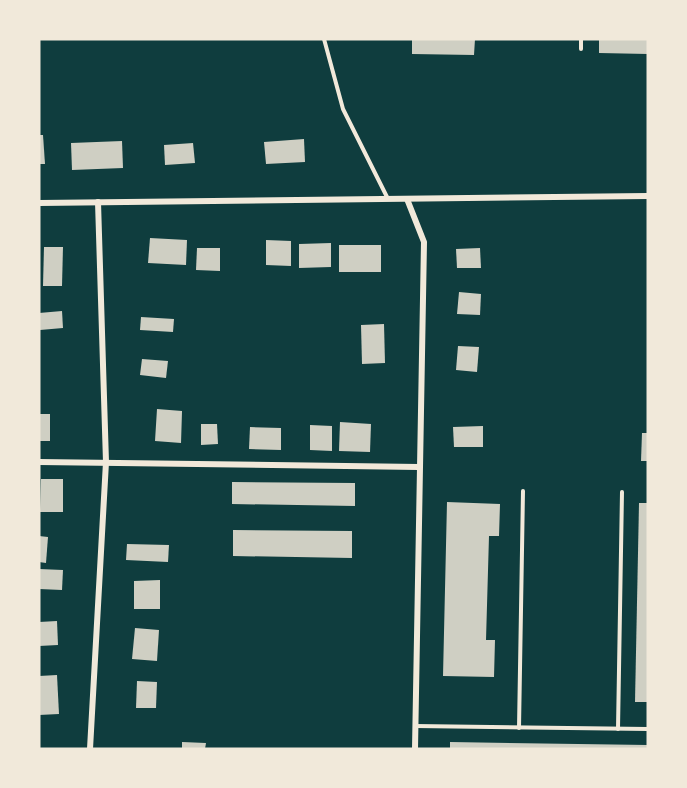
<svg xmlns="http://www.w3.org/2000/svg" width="687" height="788" viewBox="0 0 687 788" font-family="'Fira Sans Condensed',sans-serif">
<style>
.building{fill:#cfcfc3}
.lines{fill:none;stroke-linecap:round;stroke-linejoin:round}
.service{stroke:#f1e9da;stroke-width:4}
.minor{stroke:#f1e9da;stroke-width:6}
</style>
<rect width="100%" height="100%" fill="#0f3d3e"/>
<g class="building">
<polygon points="412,39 475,39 474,55 412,54"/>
<polygon points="599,39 648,39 648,54 599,53"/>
<polygon points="39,135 43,135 45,164 39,164"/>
<polygon points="304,139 305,162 266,164 264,142"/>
<polygon points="122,141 123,168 72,170 71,143"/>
<polygon points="193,143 195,163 165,165 164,145"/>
<polygon points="150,238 187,240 186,265 148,263"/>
<polygon points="266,240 291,241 291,266 266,265"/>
<polygon points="331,243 331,267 299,268 299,244"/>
<rect x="339" y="245" width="42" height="27"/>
<polygon points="44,247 63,247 62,286 43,286"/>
<polygon points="197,248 220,248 220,271 196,270"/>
<polygon points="480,248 481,268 457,268 456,249"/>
<polygon points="459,292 481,294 480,315 457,314"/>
<polygon points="62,311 63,328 40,330 39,313"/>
<polygon points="141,317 174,319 173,332 140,330"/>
<polygon points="384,324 385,363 362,364 361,325"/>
<polygon points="458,346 479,347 477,372 456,370"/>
<polygon points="142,359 168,361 166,378 140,375"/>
<polygon points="157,409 182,411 181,443 155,441"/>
<rect x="39" y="414" width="11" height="27"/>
<polygon points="340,422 371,424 370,452 339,451"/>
<polygon points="201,424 217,424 218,444 201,445"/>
<polygon points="310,425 332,426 332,451 310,450"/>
<polygon points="483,426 483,447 454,447 453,427"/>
<polygon points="250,427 281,428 281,450 249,449"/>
<polygon points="642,433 648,433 648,461 641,461"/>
<polygon points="41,479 63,479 63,512 40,512"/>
<polygon points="232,482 355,483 355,506 232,504"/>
<polygon points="447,502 500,504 499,536 489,536 486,640 495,640 494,677 443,676"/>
<polygon points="639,503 648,503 648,702 635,702"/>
<polygon points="233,530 352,531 352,558 233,556"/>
<polygon points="39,536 48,537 46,563 39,562"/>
<polygon points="127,544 169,545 168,562 126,560"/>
<polygon points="39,569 63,570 62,590 39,589"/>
<polygon points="160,580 160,609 134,609 134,581"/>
<polygon points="57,621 58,645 39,646 39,622"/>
<polygon points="135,628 159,630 157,661 132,659"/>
<polygon points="57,675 59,714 39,715 39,676"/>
<polygon points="137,681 157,682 156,708 136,708"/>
<polygon points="182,742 206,743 205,749 182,749"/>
<polygon points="450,742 648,745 648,749 450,749"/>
</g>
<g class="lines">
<g class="service">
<polyline points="324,39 343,109 388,199"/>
<polyline points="581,49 581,39"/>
<polyline points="415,726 648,729"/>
<polyline points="519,728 523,491"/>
<polyline points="618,729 622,492"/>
</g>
<g class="minor">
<polyline points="407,199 424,242 415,749"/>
<polyline points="39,203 648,196"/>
<polyline points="39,462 419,467"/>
<polyline points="90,749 106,462 98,202"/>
</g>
</g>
<rect width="687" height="788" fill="none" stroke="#f1e9da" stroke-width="81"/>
</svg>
